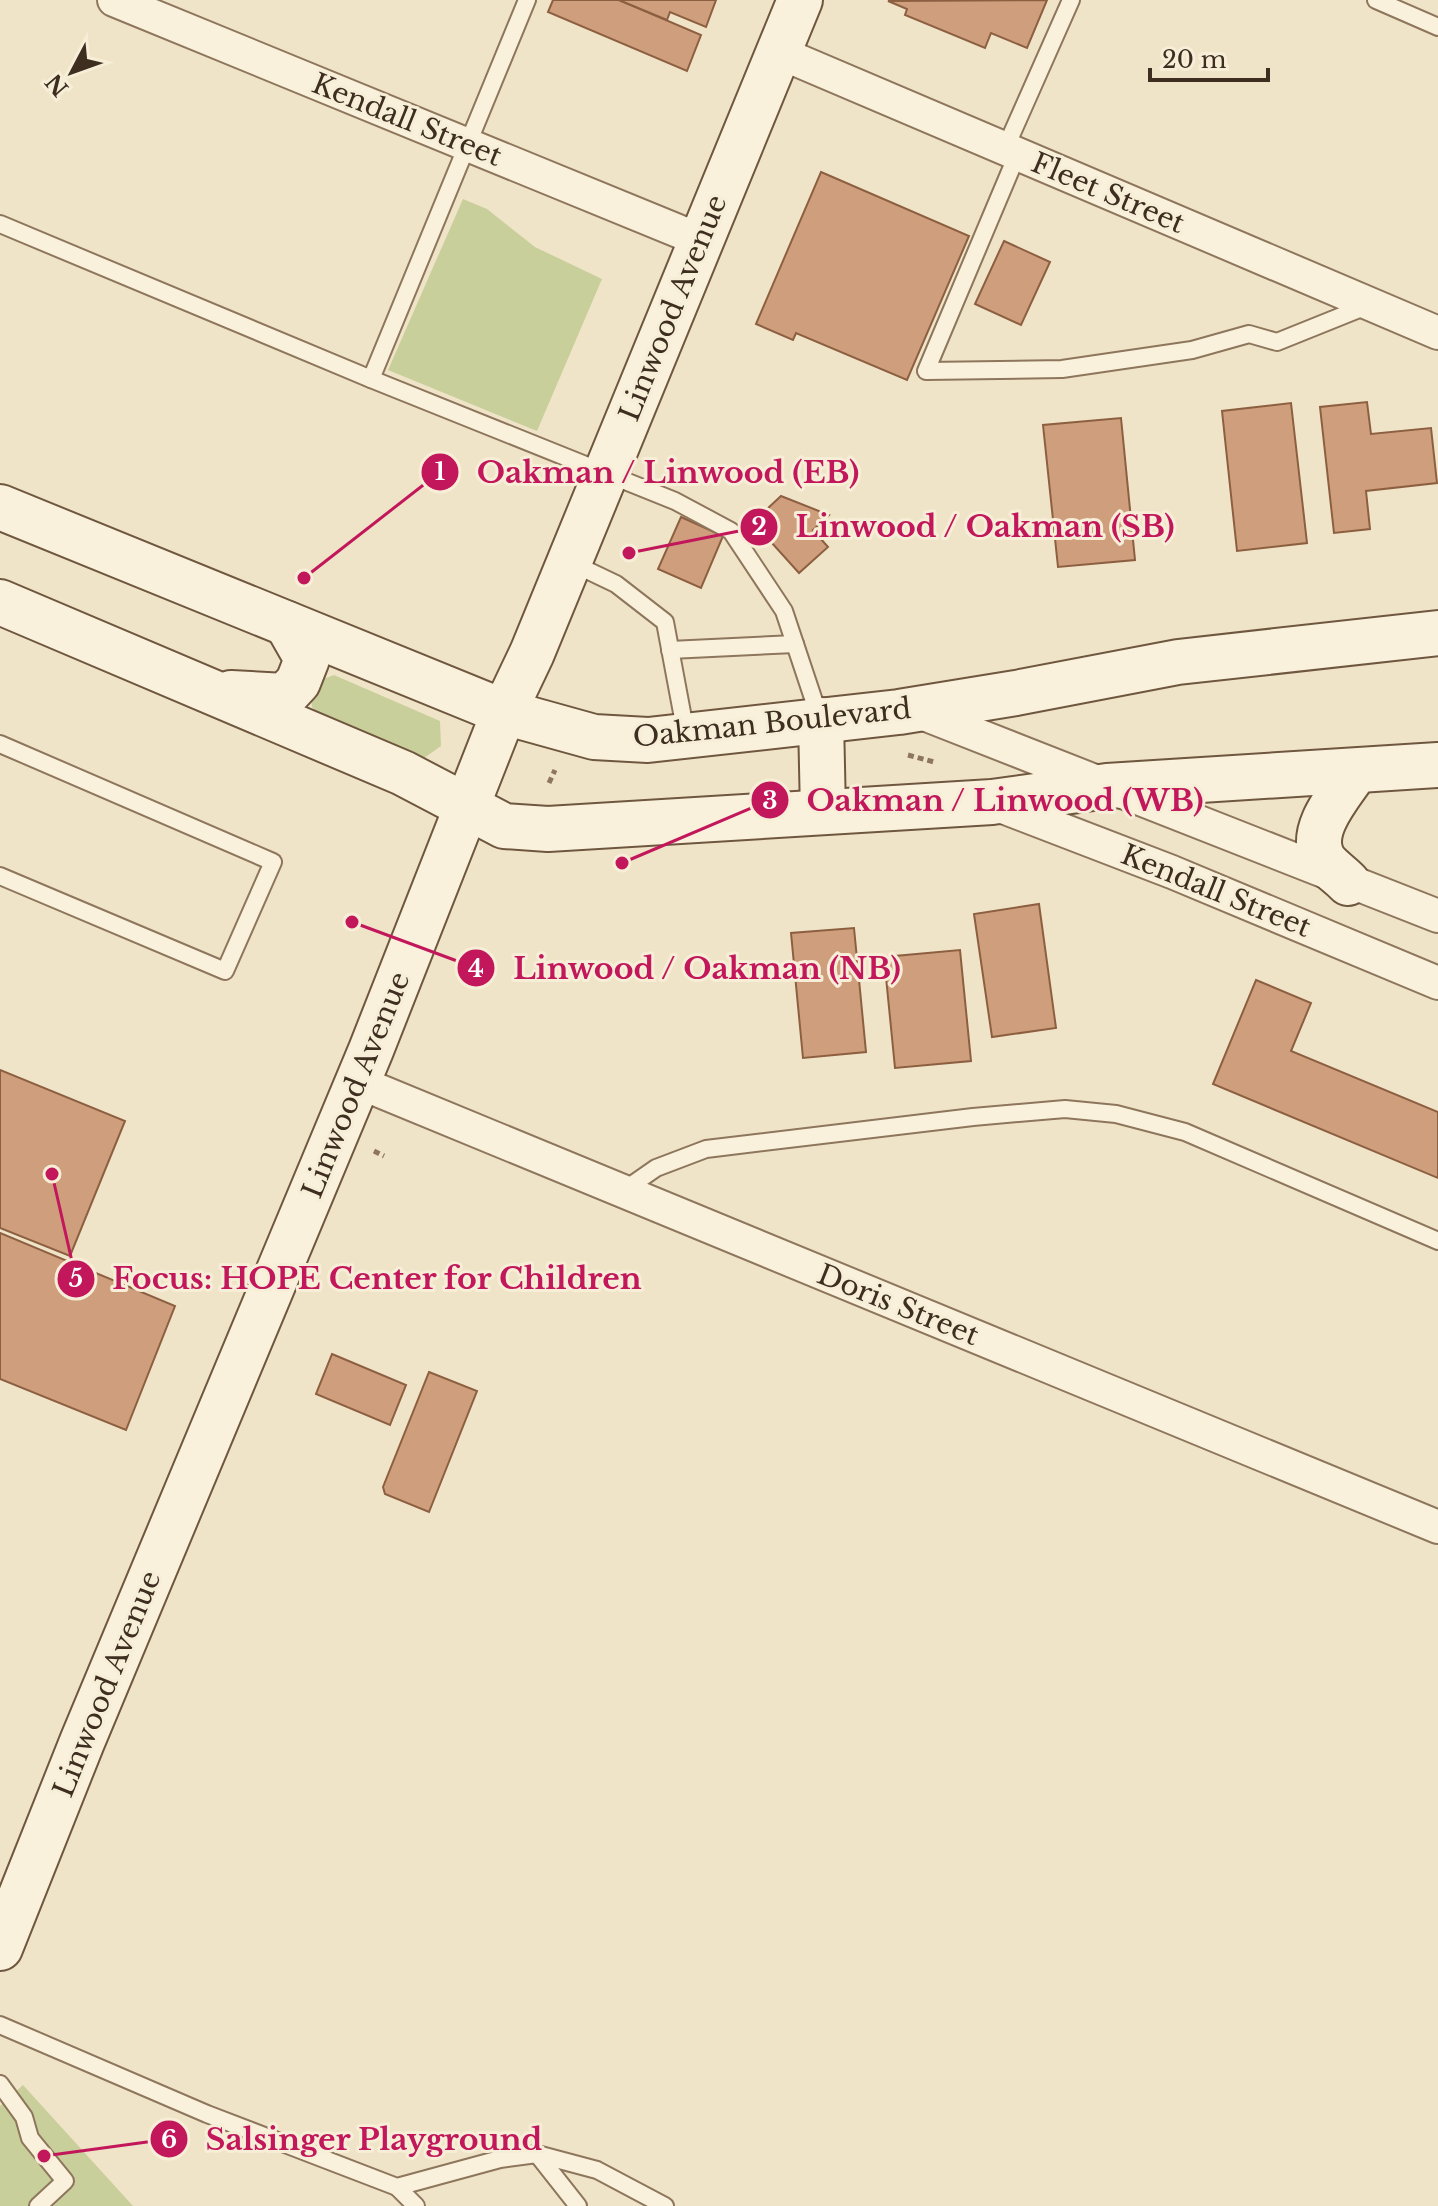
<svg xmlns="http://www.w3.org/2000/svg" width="1438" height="2206" viewBox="0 0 1438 2206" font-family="'Libre Baskerville',serif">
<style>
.green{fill:#c9cf9b}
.building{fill:#cf9f7d;stroke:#8d5f41;stroke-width:2}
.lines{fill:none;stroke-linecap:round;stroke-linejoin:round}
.lane-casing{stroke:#8d765c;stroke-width:20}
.street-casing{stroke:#8d765c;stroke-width:36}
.secondary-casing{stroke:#6f573f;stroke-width:48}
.path{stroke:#8d765c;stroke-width:5;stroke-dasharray:6 4;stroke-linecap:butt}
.lane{stroke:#faf1dc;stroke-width:16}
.street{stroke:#faf1dc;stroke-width:32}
.secondary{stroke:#faf1dc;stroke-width:44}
.labels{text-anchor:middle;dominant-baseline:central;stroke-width:6;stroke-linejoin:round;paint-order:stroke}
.street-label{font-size:28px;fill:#3d2e20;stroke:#f7eed8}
.leader{fill:none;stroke:#c2185b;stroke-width:3}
.callout-dot{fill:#c2185b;stroke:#f7eed8;stroke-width:3}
.mark-label{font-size:24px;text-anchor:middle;font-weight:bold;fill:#fff}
.callout-label{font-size:30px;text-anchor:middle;font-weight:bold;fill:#c2185b;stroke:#f7eed8;stroke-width:6;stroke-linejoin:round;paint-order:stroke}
</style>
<rect width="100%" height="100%" fill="#f0e4c8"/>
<g class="green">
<polygon points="463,199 487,209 535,247 602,279 537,431 388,370"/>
<polygon points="334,675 440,721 441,746 424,758 323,719 312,707 310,690 318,681"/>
<polygon points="23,2085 133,2206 0,2206 0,2106"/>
</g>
<g class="building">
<polygon points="553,0 619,0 701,35 687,71 548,12"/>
<polygon points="619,0 716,0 706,27 670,12 667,20"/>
<polygon points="1047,0 1027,48 991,33 985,48 905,15 907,9 888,1"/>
<polygon points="821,172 969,236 907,380 796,333 793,340 756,324"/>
<polygon points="1004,241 1050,262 1021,325 975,304"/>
<polygon points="1367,402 1371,434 1431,428 1437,483 1366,491 1370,529 1334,533 1320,407"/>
<polygon points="1291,403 1307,543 1237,551 1222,411"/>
<polygon points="1121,418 1135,560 1058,567 1043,425"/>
<polygon points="781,496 829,515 813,530 828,547 799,573 753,522"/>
<polygon points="681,517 723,536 701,588 658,569"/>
<polygon points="1039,904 1056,1028 992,1037 974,914"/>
<polygon points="854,928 866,1052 803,1058 791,933"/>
<polygon points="960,950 971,1061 895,1068 884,957"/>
<polygon points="1256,980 1311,1003 1291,1051 1438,1112 1438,1178 1213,1084"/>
<polygon points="0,1070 125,1121 70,1256 0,1228"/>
<polygon points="0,1233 175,1306 126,1430 0,1379"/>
<polygon points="332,1354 406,1385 390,1425 316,1394"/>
<polygon points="429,1372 477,1391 429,1512 385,1494 383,1487"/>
</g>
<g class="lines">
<defs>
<g id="lane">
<polyline points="1376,0 1438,27"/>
<polyline points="1005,149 1071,0"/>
<polyline points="1017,155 926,371 1062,369 1192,350 1249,334 1277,342 1369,305"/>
<polyline points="0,224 371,379 675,501 731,531 784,611 820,719"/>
<polyline points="371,379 527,0"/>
<polyline points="572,563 616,584 665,622 686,734"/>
<polyline points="670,650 795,644"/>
<polyline points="0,744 273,862 225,971 0,876"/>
<polyline points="623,1191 656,1168 706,1149 973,1117 1065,1109 1116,1114 1185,1132 1438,1241"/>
<polyline points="0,2025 207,2114 397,2187 500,2159 537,2154 597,2170 665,2206"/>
<polyline points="0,2084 24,2117 30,2138 65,2181 38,2206"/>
<polyline points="537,2154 578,2206"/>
<polyline points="397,2187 416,2206"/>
</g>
<g id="street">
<polyline points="114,0 700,240"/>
<polyline points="778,52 1438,333"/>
<polyline points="914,710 1438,916"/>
<polyline points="995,804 1172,872 1438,983"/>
<polyline points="358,1082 1438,1527"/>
</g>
<g id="secondary">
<polyline points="0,507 504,712 594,737 648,740 899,712 1016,693 1178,662 1438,633"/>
<polyline points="0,602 403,773 504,826 548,829 992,802 1107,786 1438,765"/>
<polyline points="231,693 285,696 298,682 307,659 287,624"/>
<polyline points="821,720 823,812"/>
<path d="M1348,883C1341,875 1326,866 1322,856C1309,828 1341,794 1355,772"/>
<polyline points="0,1948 82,1742 371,1050 504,712 532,653 800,0"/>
</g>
</defs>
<use href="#lane" class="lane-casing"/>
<use href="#street" class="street-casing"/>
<use href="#secondary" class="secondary-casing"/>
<g class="path">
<polyline points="908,755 934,762"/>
<polyline points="549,783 555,770"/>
<polyline points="374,1151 384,1156"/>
</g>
<use href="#lane" class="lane"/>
<use href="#street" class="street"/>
<use href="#secondary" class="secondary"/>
</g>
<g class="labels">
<g class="street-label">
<text transform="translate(407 120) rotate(22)">Kendall Street</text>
<text transform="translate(1108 193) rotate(23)">Fleet Street</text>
<text transform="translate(673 308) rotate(-68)">Linwood Avenue</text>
<text transform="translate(772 723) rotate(-6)">Oakman Boulevard</text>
<text transform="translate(1216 891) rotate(22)">Kendall Street</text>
<text transform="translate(356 1085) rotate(-68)">Linwood Avenue</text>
<text transform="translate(898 1305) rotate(22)">Doris Street</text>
<text transform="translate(107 1684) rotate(-68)">Linwood Avenue</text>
</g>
</g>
<path class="leader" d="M304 578L440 472M629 553L759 527M622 863L770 800M352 922L476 968M52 1174L76 1279M44 2156L169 2139"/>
<g class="callout-dot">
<circle cx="304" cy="578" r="8"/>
<circle cx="629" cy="553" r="8"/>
<circle cx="622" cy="863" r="8"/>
<circle cx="352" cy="922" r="8"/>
<circle cx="52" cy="1174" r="8"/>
<circle cx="44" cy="2156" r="8"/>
<circle cx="440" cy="472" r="20"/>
<circle cx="759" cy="527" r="20"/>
<circle cx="770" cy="800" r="20"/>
<circle cx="476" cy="968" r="20"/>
<circle cx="76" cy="1279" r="20"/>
<circle cx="169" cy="2139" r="20"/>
</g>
<g class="mark-label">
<text x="440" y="480">1</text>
<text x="759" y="535">2</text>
<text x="770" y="809">3</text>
<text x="476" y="977">4</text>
<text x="76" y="1287">5</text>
<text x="169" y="2148">6</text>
</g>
<g class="callout-label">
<text x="668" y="483">Oakman / Linwood (EB)</text>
<text x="985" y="537">Linwood / Oakman (SB)</text>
<text x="1005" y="811">Oakman / Linwood (WB)</text>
<text x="707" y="979">Linwood / Oakman (NB)</text>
<text x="377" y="1289">Focus: HOPE Center for Children</text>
<text x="374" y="2150">Salsinger Playground</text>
</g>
<g transform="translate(72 72) rotate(229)" stroke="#f7eed8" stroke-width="6" paint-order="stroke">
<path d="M0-6L14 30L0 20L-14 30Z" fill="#3d2e20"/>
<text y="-12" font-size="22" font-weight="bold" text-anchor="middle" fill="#3d2e20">N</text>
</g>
<path d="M1150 68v12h118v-12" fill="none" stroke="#3d2e20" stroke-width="4"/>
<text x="1162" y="68" font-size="24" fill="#3d2e20" stroke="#f7eed8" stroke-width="6" paint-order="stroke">20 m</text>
</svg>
